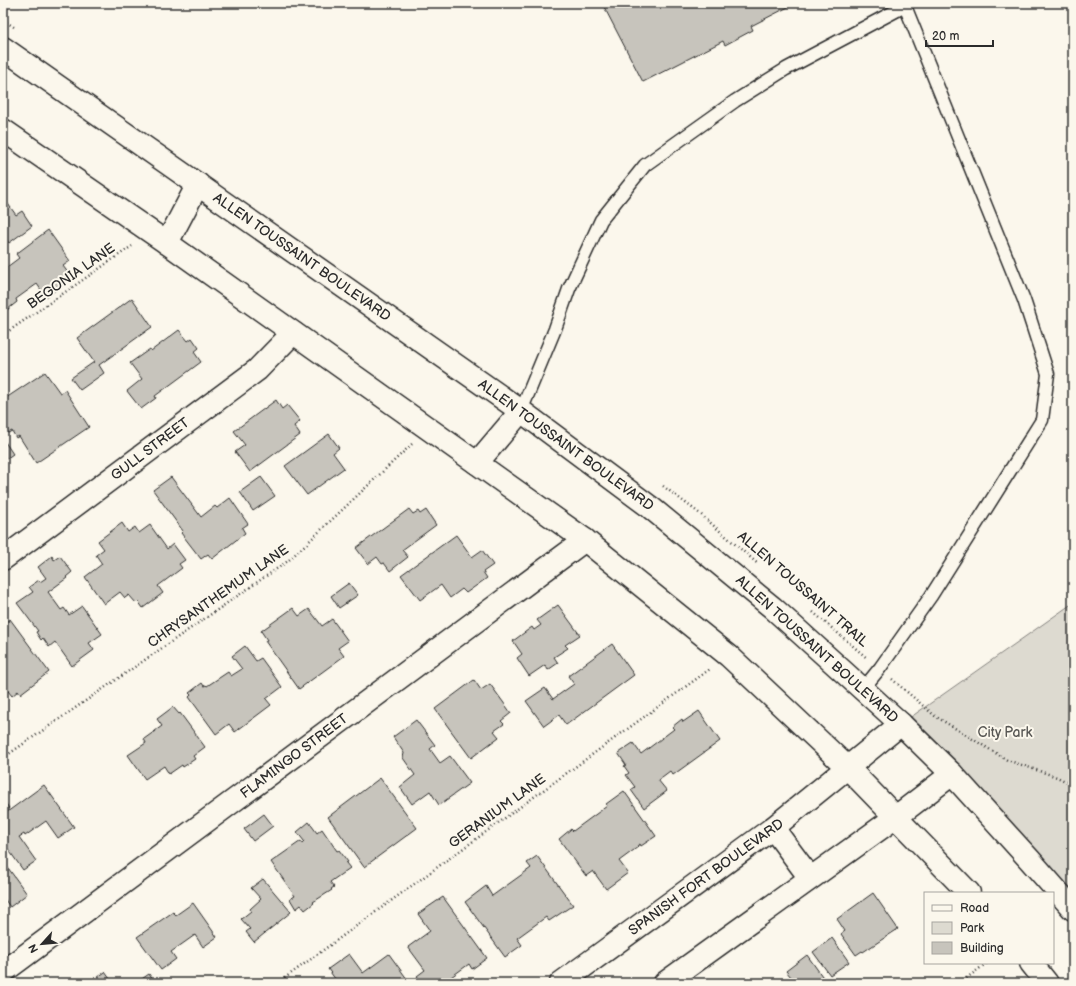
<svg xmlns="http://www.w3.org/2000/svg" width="1076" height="986" viewBox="0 0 1076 986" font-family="'Balsamiq Sans',sans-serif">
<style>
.green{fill:#dddad0;stroke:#84827e}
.building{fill:#c7c4bc;stroke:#2b2b2b}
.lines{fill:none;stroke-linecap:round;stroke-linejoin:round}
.lane-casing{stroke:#2b2b2b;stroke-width:15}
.street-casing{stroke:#2b2b2b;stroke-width:25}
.secondary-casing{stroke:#2b2b2b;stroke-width:25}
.path{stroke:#2b2b2b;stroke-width:2.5;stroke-dasharray:1 3;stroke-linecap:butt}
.lane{stroke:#fbf7ec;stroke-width:12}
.street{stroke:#fbf7ec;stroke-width:22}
.secondary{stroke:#fbf7ec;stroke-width:22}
.labels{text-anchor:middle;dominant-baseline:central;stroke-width:4;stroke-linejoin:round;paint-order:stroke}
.street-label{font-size:14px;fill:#2b2b2b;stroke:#fbf7ec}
.park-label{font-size:14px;fill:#585754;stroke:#fbf7ec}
</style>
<rect width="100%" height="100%" fill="#fbf7ec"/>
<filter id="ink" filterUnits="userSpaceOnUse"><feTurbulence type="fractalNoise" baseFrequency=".025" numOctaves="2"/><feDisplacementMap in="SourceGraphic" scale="8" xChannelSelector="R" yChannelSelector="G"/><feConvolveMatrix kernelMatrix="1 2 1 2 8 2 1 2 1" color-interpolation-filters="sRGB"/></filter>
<g filter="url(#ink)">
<polygon class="green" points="1073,603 1073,909 901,724"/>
<g class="building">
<polygon points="602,3 796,3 751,26 753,30 725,45 723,41 643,82"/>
<polygon points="3,197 16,215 22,211 32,226 9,243 6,239 3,241"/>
<polygon points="48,230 70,261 63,266 72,278 46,297 37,284 16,299 17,302 3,313 3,270 19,258 16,254"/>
<polygon points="132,298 152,327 99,365 104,373 80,390 71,378 94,362 77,338"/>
<polygon points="179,330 188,341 192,338 199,348 194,352 201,362 155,396 156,398 141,409 127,391 142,379 130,363 150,349 151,351"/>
<polygon points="45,372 60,393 65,390 89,427 36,463 19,436 16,438 12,431 8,433 3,425 3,400"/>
<polygon points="276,400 282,409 287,405 300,421 294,426 300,435 250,472 235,452 245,445 234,431"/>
<polygon points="329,434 339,448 333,453 344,468 307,495 285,466"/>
<polygon points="3,439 13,454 3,461"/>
<polygon points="171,477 201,517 215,506 217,508 230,498 248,524 242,528 245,533 212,559 208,554 201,559 181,533 183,531 153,490"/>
<polygon points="261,477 275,496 253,511 240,492"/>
<polygon points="409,509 413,514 418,511 420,514 426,510 436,525 402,550 408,557 390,571 384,563 382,564 377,557 368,564 356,548"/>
<polygon points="122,523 128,532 135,527 139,533 150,525 167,549 173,544 185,560 179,564 182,568 158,586 163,593 143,608 138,601 136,603 129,595 125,598 120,592 104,604 85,577 102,564 96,555 104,549 98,541"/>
<polygon points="456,535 472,557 482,550 493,565 483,572 487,578 466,593 462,589 450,598 441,585 420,600 401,575"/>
<polygon points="52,556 54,560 60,556 72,572 66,577 67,578 48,592 61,610 64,608 69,615 82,606 102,634 89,643 94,650 72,666 55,642 49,647 43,638 41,640 36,632 38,631 17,603 33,592 29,587 39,580 40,582 46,578 38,567"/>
<polygon points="349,583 358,595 339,608 331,596"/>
<polygon points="558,605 580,635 565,645 568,648 554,657 558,663 548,670 545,665 529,676 517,658 522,654 513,641 532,627 534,630 541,625 537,620"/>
<polygon points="293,608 299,616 309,609 322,626 332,619 348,641 338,648 344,656 299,689 265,641 267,640 261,631"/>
<polygon points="10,619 49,672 20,694 18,691 12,696 8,691 3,690 3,624"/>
<polygon points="612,644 634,675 566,725 559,715 544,726 526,701 545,688 553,699 574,684 568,676"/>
<polygon points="245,646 256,661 261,658 282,687 266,699 271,705 235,732 229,724 216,734 189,697 191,695 189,693 202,683 204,686 206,685 207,686 228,672 231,676 242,669 232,656"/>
<polygon points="474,680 481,690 490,684 511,713 501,721 504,724 494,731 499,737 471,758 435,709"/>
<polygon points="173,707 179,714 180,713 205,747 193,756 195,759 183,767 182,765 169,774 164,766 145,779 128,755 146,743 144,739 162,726 157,719"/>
<polygon points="699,711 720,741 673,775 670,771 658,780 667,791 644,808 631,790 635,787 626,775 629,773 624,766 626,765 618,753 633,743 641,754 674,729 672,727 682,719 683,722"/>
<polygon points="416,720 435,745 430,749 440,763 450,756 470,783 439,805 430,791 412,804 400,787 415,775 403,758 404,753 393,737"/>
<polygon points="380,778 417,828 364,867 328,817"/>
<polygon points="44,785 74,827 58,838 46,821 25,836 24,834 19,837 36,861 23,870 3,842 3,815"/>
<polygon points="624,791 656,836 641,846 640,844 637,846 638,847 619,861 628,873 606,889 593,871 586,876 559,839 571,829 573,831 607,806 606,804"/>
<polygon points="3,800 9,808 3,813"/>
<polygon points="264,814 273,826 253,841 244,829"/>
<polygon points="309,822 317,833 322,829 337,851 339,850 348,862 346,863 350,868 330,882 334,887 331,889 332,890 313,902 314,903 305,910 301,905 296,909 290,899 295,896 271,862 301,841 302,843 304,841 297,832"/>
<polygon points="537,856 573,905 549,921 546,917 517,938 522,945 505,957 465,902 486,886 492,896 531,868 527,863"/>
<polygon points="3,861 27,894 10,907 3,897"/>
<polygon points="263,879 291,912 254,942 246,932 250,929 241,919 251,911 250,909 261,899 251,888"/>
<polygon points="873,893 898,929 863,952 862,951 856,955 841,934 845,931 837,919"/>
<polygon points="443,897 487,958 472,969 469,964 451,977 455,983 422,983 417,976 425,970 408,947 430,931 418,914"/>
<polygon points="193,903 217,937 203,947 195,935 171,952 176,959 161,970 137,937 173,912 176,915"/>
<polygon points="832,938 849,962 830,975 813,952"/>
<polygon points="349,954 363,973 389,954 410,983 338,983 328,969"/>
<polygon points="807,955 827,983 782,983 791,977 786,971"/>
<polygon points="105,972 113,983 90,983"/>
<polygon points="149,974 155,983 136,983"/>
</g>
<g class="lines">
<defs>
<g id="lane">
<polyline points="521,411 555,329 569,289 601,220 645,165 735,101 786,69 905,6 905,3"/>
<polyline points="863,689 880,668 931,596 1042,420 1048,374 1024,300 905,6"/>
</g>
<g id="street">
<polyline points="3,559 257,370 293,333"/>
<polyline points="773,828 810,878"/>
<polyline points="3,972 585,540"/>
<polyline points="561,983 773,828 901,724"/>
<polyline points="665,983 896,817 952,774"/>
</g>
<g id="secondary">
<polyline points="3,48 521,411 650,507 773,608 901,724 952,774 1030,860 1073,909"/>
<polyline points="3,130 167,243 585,540 729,656 848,768 969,893"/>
<polyline points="167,243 198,184"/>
<polyline points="477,463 521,411"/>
<polyline points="1031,963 1047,983"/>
</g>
</defs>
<use href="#lane" class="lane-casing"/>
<use href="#street" class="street-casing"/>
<use href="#secondary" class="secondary-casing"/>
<g class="path">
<polyline points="3,20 14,27"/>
<polyline points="3,335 132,246"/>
<polyline points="663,486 699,513 758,564"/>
<polyline points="813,612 867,658"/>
<polyline points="892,679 935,716 1007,760 1057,777 1073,785"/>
<polyline points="3,758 288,561 412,444"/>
<polyline points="278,983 710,669"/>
<polyline points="960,983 987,963"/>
</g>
<use href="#lane" class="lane"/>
<use href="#street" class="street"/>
<use href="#secondary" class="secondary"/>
</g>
</g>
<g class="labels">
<g class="street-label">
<text transform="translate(302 257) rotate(35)">ALLEN TOUSSAINT BOULEVARD</text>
<text transform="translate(71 276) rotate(-35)">BEGONIA LANE</text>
<text transform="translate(566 445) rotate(36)">ALLEN TOUSSAINT BOULEVARD</text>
<text transform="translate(150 449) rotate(-37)">GULL STREET</text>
<text transform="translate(803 589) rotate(41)">ALLEN TOUSSAINT TRAIL</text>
<text transform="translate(218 596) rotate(-35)">CHRYSANTHEMUM LANE</text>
<text transform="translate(817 649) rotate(42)">ALLEN TOUSSAINT BOULEVARD</text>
<text transform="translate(294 756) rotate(-37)">FLAMINGO STREET</text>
<text transform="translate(497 811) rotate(-36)">GERANIUM LANE</text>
<text transform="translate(706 877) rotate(-36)">SPANISH FORT BOULEVARD</text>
</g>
<g class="park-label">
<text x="1005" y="732">City Park</text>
</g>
</g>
<rect width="1076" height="986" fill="none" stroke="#fbf7ec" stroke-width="16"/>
<rect x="8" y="8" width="1060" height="970" fill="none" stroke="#2b2b2b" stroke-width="1.5" filter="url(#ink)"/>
<rect x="924" y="892" width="130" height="72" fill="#fbf7ec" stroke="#a8a59f"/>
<rect x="932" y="905" width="20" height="6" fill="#fbf7ec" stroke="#a8a59f"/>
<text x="960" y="912" font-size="12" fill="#2b2b2b">Road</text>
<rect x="932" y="922" width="20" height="12" fill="#dddad0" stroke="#a8a59f"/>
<text x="960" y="932" font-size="12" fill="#2b2b2b">Park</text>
<rect x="932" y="942" width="20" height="12" fill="#c7c4bc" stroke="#a8a59f"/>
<text x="960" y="952" font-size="12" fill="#2b2b2b">Building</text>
<g transform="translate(42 944) rotate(243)" stroke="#fbf7ec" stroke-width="3" paint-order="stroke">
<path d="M0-3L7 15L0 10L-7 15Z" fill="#2b2b2b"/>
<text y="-6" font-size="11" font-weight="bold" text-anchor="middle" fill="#2b2b2b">N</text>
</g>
<path d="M926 40v6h67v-6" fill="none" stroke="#2b2b2b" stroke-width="2"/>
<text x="932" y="40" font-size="12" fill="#2b2b2b" stroke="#fbf7ec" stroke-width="3" paint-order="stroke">20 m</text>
</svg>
